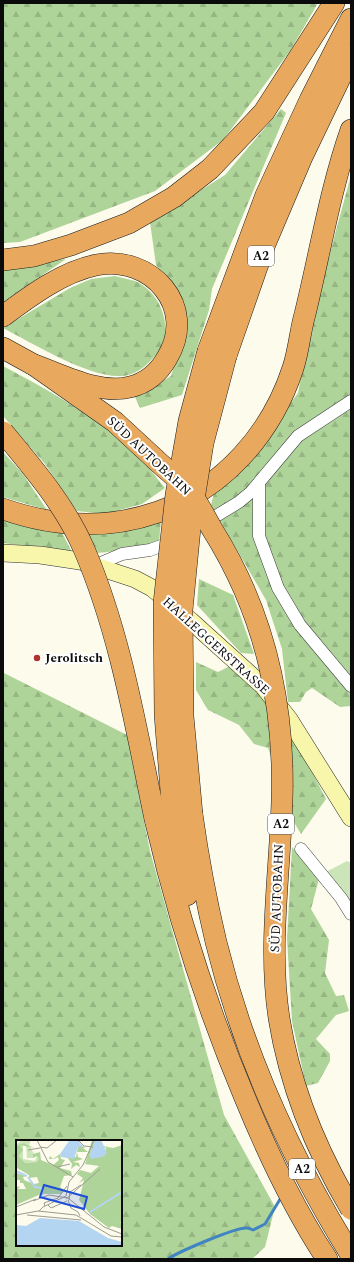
<svg xmlns="http://www.w3.org/2000/svg" width="354" height="1262" viewBox="0 0 354 1262" font-family="Spectral,serif">
<style>
.grass{fill:#cce5b8}
.forest{fill:url(#forest-firs);fill-rule:evenodd}
.lines{fill:none;stroke-linecap:round;stroke-linejoin:round}
.stream{stroke:#4184c2;stroke-width:3}
.minor-casing{stroke:#3e3e3e;stroke-width:13}
.secondary-casing{stroke:#2d2d2d;stroke-width:18}
.motorway-casing{stroke:#1c1c1c;stroke-width:22}
.minor{stroke:#fff;stroke-width:12}
.secondary{stroke:#f8f6ab;stroke-width:17}
.motorway{stroke:#e8a85e;stroke-width:21}
.motorway-bridge-casing{stroke:#1c1c1c;stroke-width:22;stroke-linecap:butt}
.motorway-bridge{stroke:#e8a85e;stroke-width:21}
.poi-dot{fill:#af332f;stroke:#fff;stroke-width:1.5}
.labels{text-anchor:middle;dominant-baseline:central;stroke-width:4;stroke-linejoin:round;paint-order:stroke}
.shield{fill:#fff;stroke:#545454;stroke-width:1}
.shield-label{font-size:12px;font-weight:bold;fill:#0b0b0b}
.street-label{font-size:13px;fill:#0b0b0b;stroke:#fff}
.poi-label{font-size:13px;font-weight:bold;fill:#0b0b0b;stroke:#fff;text-anchor:start}
.inset-river{fill:none;stroke:#b4d5f1;stroke-width:2}
.inset-road{fill:none;stroke:#9c9b91;stroke-width:1}
.view{fill:#1d4ed8;fill-opacity:0.15;stroke:#1d4ed8;stroke-width:2}
.inset-edge{fill:none;stroke:#0b0b0b;stroke-width:2}
</style>
<defs>
<pattern id="forest-firs" width="22" height="20" patternUnits="userSpaceOnUse"><rect width="22" height="20" fill="#afd499"/><path d="M5 1l3.5 6h-7zM16 11l3.5 6h-7z" fill="#95b582"/></pattern>
</defs>
<rect width="100%" height="100%" fill="#fdfbeb"/>
<polygon class="grass" points="347,861 351,863 351,905 324,873"/>
<g class="forest">
<polygon points="3,3 318,3 290,51 223,140 155,191 20,242 3,243"/>
<polygon points="281,109 286,113 212,289 209,310 182,395 140,408 135,397 171,376 187,326 179,292 156,265 150,222 225,175"/>
<polygon points="350,179 351,706 340,707 312,688 306,692 300,702 288,702 282,649 266,600 211,505 215,489 239,471 298,393 313,315"/>
<polygon points="66,259 3,302 3,268"/>
<path d="M115,276C121,278 129,279 135,281C159,291 171,322 163,345C162,350 156,355 152,359C145,368 132,376 121,376C89,378 32,343 3,328L70,288L91,279Z"/>
<path d="M3,366C50,391 99,418 138,456C148,465 156,478 165,488L142,504L105,514L77,511L45,464L3,416Z"/>
<polygon points="3,452 23,474 47,510 3,497"/>
<polygon points="3,517 61,531 72,552 3,543"/>
<polygon points="161,517 159,544 127,550 97,553 86,531"/>
<polygon points="199,579 233,595 254,654 241,653 197,605"/>
<polygon points="196,662 218,672 234,664 292,733 326,799 301,834 292,819 268,748 254,744 239,725 208,710 196,690"/>
<path d="M4,673L127,735L150,851L224,1115L275,1207L265,1247L252,1259H3ZM17,1141H121V1245H17Z"/>
<polygon points="292,847 319,879 311,909 329,940 325,973 336,996 344,995 349,1011 336,1015 316,1039 330,1054 330,1061 318,1083 306,1086 292,1021 287,939"/>
</g>
<g class="lines">
<path class="stream" d="M168,1259C178,1252 236,1227 247,1228C249,1228 251,1229 253,1230L265,1224L282,1196"/>
<defs>
<g id="minor">
<polyline points="259,483 259,536 278,588 300,625 351,686"/>
<polyline points="203,524 239,502 251,492 298,436 351,401"/>
<polyline points="94,566 122,554 150,550 175,541"/>
<polyline points="301,849 341,898 351,914"/>
</g>
<polyline id="secondary" points="3,553 40,555 80,561 135,579 152,588 191,621 263,686 289,719 351,818"/>
<g id="motorway">
<polyline points="3,260 34,256 71,245 129,223 174,197 210,169 264,112 334,3"/>
<path d="M3,316C30,296 62,272 96,265C151,254 198,307 167,358C159,372 147,383 130,387C99,395 63,375 34,365"/>
<polyline points="3,348 34,365 115,422 154,458"/>
<polyline points="208,351 266,195 310,100 351,19"/>
<polyline points="226,356 265,244 302,157 351,55"/>
<path d="M3,509C54,527 106,530 158,512C224,488 272,433 293,368C299,350 300,331 305,314C320,253 330,190 351,130"/>
<path d="M192,814C198,857 206,900 216,942C243,1052 291,1158 351,1255"/>
<polyline points="173,816 187,895"/>
<path d="M155,819C177,914 207,1008 245,1098C268,1154 294,1209 327,1259"/>
</g>
</defs>
<use href="#minor" class="minor-casing"/>
<use href="#secondary" class="secondary-casing"/>
<use href="#motorway" class="motorway-casing"/>
<use href="#minor" class="minor"/>
<use href="#secondary" class="secondary"/>
<use href="#motorway" class="motorway"/>
<defs>
<g id="motorway-bridge">
<path d="M3,432C33,468 65,505 84,549C121,635 136,729 155,819"/>
<path d="M154,458C165,469 179,479 189,491C198,502 205,517 212,529C265,613 285,703 282,801C280,873 268,947 279,1018C290,1087 316,1150 351,1209"/>
<polyline points="192,814 183,716 182,610 191,518 203,443 226,356"/>
<polyline points="173,816 165,715 164,603 176,495 189,421 208,351"/>
</g>
</defs>
<use href="#motorway-bridge" class="motorway-bridge-casing"/>
<use href="#motorway-bridge" class="motorway-bridge"/>
</g>
<circle class="poi-dot" cx="37" cy="658" r="4"/>
<g class="labels">
<g class="shield">
<rect x="248" y="246" width="26" height="20" rx="3"/>
<rect x="268" y="814" width="26" height="20" rx="3"/>
<rect x="289" y="1159" width="26" height="20" rx="3"/>
</g>
<g class="shield-label">
<text x="261" y="256">A2</text>
<text x="281" y="824">A2</text>
<text x="302" y="1169">A2</text>
</g>
<g class="street-label">
<text transform="translate(149 456) rotate(43)">SÜD AUTOBAHN</text>
<text transform="translate(216 646) rotate(42)">HALLEGGERSTRASSE</text>
<text transform="translate(277 898) rotate(-88)">SÜD AUTOBAHN</text>
</g>
<g class="poi-label">
<text x="45" y="658">Jerolitsch</text>
</g>
</g>
<g transform="translate(16 1140)">
<rect width="106" height="106" fill="#fdfbeb"/>
<path d="M6,0H15L13,5L18,14L17,18H11L10,5H12L8,3L4,5L7,4V19L19,21L21,16L24,19L21,22L9,23L3,16L6,11L3,5H0Z" fill="#cce5b8"/>
<path d="M76,0L80,1L74,15L76,18L89,15L90,8L86,6L85,0L87,6L97,8L106,5V82H103L106,83V89L96,86L93,88L74,74L63,60L68,40L63,43L67,38L61,34L64,30L75,33L83,26L69,24ZM8,3L18,8L4,5L7,10L3,16L9,23L21,22L23,19L21,16L17,18V14L24,12L25,20L37,25L43,20L42,17L38,19H33L34,16L37,19L44,14L45,19L49,20L44,28L55,31L56,35L48,36L44,47L48,50L45,54H25L0,65V42L1,47L4,46L2,49H10L7,43H4V40H0V33L11,36L7,37L8,40L18,44L23,43L21,37L13,38V35L1,28L0,6ZM64,6L70,7L67,8L72,12H61L62,17L67,19L57,22L63,23L64,27L60,25L55,29L56,24L51,17H60L62,7Z" fill="#afd499"/>
<path d="M79,0H85L91,13L86,17L75,19L74,15ZM53,1H62L68,7H62L58,19L45,17L44,14ZM24,78L63,81L92,98L106,102V106H0V85L10,86Z" fill="#b4d5f1"/>
<path class="inset-river" d="M0,31L11,36M12,37L19,47L25,48L27,55M74,72L106,52"/>
<path class="inset-road" d="M21,0L32,22L57,37M57,0L63,1L68,6L77,7M24,7L31,8L41,0M12,10L24,8M41,27L54,24M50,59L84,29M52,60L55,68L62,72L64,76M53,60L54,52L65,45M17,61L33,55L52,58L88,87L106,94M32,65L35,68L51,61M29,66L28,63L42,58L51,46M0,67L20,59M23,71L27,67L50,56L53,42L67,25L78,0M0,75L22,71L60,75L95,96L106,97M11,75L65,80"/>
<path class="view" d="M28,45L71,57L68,69L24,57Z"/>
<rect width="106" height="106" class="inset-edge"/>
</g>
<rect width="354" height="1262" fill="none" stroke="#0b0b0b" stroke-width="8"/>
</svg>
